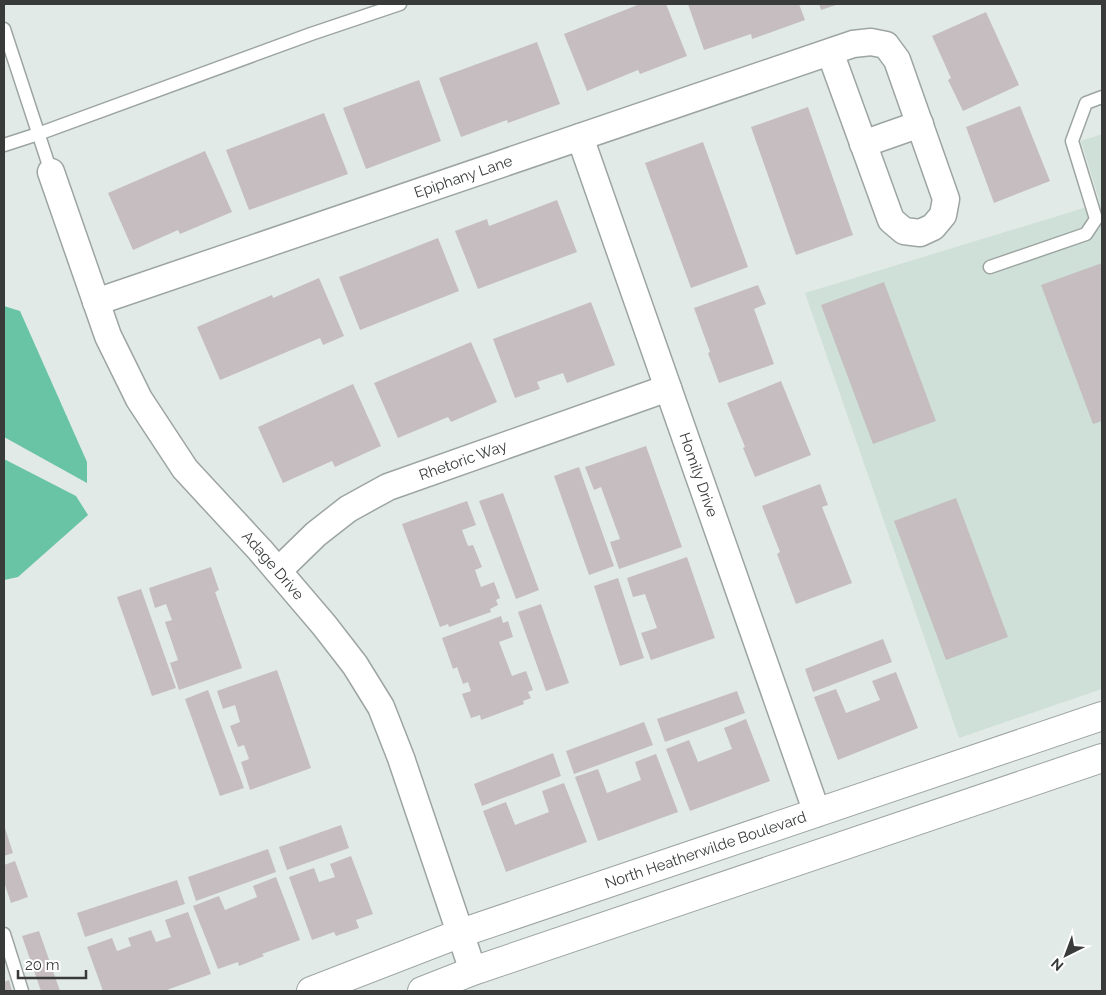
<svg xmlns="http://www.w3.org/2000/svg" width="1106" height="995" viewBox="0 0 1106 995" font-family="Raleway,sans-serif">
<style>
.built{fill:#cfe0d9}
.water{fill:#68c4a4}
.building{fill:#c5bdc0}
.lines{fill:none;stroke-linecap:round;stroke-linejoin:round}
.service-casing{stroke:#9da5a2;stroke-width:15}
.minor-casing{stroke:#9da5a2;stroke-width:29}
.secondary-casing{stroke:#9da5a2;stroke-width:30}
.service{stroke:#fff;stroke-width:12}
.minor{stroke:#fff;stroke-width:26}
.secondary{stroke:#fff;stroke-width:28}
.labels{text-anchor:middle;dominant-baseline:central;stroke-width:4;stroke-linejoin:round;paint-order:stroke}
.street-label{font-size:15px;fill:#383b3a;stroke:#fff}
</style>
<rect width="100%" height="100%" fill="#e2eae7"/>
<polygon class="built" points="1102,134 1102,689 959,738 805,293 1100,203 1081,141"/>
<g class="water">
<polygon points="4,306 20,311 87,462 87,483 4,437"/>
<polygon points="4,459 76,496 88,515 18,577 4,580"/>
</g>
<g class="building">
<polygon points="640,4 666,4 687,56 640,74 638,70 587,91 564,34"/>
<polygon points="688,4 799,4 805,20 752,39 751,34 704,50"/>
<polygon points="819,4 839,4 821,10"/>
<polygon points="986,12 1019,85 963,111 948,80 951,78 932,36"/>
<polygon points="537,42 560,104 508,123 507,120 461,137 439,78"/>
<polygon points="419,80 441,141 366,169 343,108"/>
<polygon points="1020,106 1050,181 994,203 966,127"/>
<polygon points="808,107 853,235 796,255 751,127"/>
<polygon points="324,113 348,174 249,210 226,150"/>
<polygon points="703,142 748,267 691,288 645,163"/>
<polygon points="205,151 232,212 180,234 178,230 133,250 108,193"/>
<polygon points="557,200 577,252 478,289 455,231 487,219 489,226"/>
<polygon points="438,238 459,291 360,330 339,277"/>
<polygon points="1102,263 1102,421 1093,424 1041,285"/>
<polygon points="319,278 344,336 323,345 320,338 220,380 197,327 272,295 273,298"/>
<polygon points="884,282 936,421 873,444 821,305"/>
<polygon points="758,285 766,304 754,309 774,364 719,383 708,353 710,352 694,308"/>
<polygon points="591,302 615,365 567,383 563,373 537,382 540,389 515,398 493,339"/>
<polygon points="471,342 497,402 451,422 448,417 398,438 374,383"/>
<polygon points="781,381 811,455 755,477 743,448 745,447 727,403"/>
<polygon points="353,384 381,446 335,467 332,461 283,483 258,427"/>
<polygon points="646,446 682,547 619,569 610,542 620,539 601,487 594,490 585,467"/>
<polygon points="579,467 614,566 589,575 554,476"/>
<polygon points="820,484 828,505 822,507 852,583 796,604 777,554 780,552 762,506"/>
<polygon points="503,493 539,590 516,599 479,501"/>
<polygon points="956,498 1008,637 946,660 894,521"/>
<polygon points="467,501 476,525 462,530 468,546 473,545 482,567 475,570 481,587 494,582 500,598 496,600 498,605 490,609 491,612 449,627 448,624 440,627 402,524"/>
<polygon points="687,557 715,638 651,660 641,633 657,628 645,594 633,597 627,578"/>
<polygon points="211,567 219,590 215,592 242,668 179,690 170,663 178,660 165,622 172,620 166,604 155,608 149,588"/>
<polygon points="618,578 644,658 620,666 594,586"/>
<polygon points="141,589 176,688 152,696 117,597"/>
<polygon points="541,604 569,683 546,691 518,612"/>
<polygon points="501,616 503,623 508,621 513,637 499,642 512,676 526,671 533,690 528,692 531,698 523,701 524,704 481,720 480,715 471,718 462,694 471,691 468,682 463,684 457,667 453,669 442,638"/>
<polygon points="883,639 892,662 813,692 805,669"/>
<polygon points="277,670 311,768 250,790 241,762 249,759 244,745 238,747 230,726 240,722 235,705 223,709 217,691"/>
<polygon points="896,672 918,728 838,760 814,697 836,689 846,713 880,700 872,681"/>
<polygon points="208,690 244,788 220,796 185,699"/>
<polygon points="737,691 745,713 665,742 657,719"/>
<polygon points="746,719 770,781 690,811 666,749 689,740 698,762 732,749 724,728"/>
<polygon points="644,722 653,745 574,774 566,751"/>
<polygon points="553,753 561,776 482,806 474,784"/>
<polygon points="656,754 678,812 598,841 575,777 598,769 607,793 641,780 635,762"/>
<polygon points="564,783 587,842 506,872 483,811 506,802 515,825 549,812 542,791"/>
<polygon points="4,825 13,853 4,856"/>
<polygon points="341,825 349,848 287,870 279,847"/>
<polygon points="268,849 276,872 196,901 188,877"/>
<polygon points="351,856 373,914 356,920 359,928 336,936 334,932 312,940 289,877 314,868 319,882 335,877 330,864"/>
<polygon points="15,861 28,897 11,903 4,882 4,865"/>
<polygon points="276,877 300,940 262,954 264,956 239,966 238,962 218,969 193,906 219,896 225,910 257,897 253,886"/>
<polygon points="177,880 185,904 85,937 77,913"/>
<polygon points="188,912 211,974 164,991 103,991 87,947 112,938 117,951 131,946 128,938 151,930 156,942 171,937 165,920"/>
<polygon points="39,931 60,991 41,991 22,936"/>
<polygon points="9,980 12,991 4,991 4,982"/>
</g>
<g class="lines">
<defs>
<g id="service">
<polyline points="4,29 51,172"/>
<polyline points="4,145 38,134 311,34 400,4"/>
<polyline points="990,267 1086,234 1096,219 1072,141 1086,103 1102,97"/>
<polyline points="4,934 22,991"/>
</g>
<g id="minor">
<path id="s1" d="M580,137L817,813"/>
<polyline points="863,144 920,124"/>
<path id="s2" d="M51,172L108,336L139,399L185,469L260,550L324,625L355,665L381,707L401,758L473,971"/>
<path id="s3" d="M96,302L853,44L871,42L886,45L897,60L946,199L943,215L933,227L920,233L904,231L891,220L830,52"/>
<path id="s4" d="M278,571L316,534L348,509L388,487L668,388"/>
</g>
<g id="secondary">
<path id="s5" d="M311,991L461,933L1102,716"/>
<polyline points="422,991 473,971 1102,758"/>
</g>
</defs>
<use href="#service" class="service-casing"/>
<use href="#minor" class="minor-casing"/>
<use href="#secondary" class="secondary-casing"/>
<use href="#service" class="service"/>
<use href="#minor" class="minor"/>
<use href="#secondary" class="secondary"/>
</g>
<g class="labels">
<g class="street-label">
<text stroke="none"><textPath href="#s3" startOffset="388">Epiphany Lane</textPath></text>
<text stroke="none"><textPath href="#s4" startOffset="219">Rhetoric Way</textPath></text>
<text stroke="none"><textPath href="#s1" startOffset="358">Homily Drive</textPath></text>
<text stroke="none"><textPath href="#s2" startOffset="458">Adage Drive</textPath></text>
<text stroke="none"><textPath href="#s5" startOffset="419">North Heatherwilde Boulevard</textPath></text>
</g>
</g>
<rect width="1106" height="995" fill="none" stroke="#383b3a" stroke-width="10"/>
<g transform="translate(1066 955) rotate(222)" stroke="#ffffff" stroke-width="4" paint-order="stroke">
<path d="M0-4L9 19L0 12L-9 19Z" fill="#383b3a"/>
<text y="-8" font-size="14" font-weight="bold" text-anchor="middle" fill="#383b3a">N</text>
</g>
<path d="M18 970v8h68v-8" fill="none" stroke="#383b3a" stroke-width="2.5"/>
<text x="25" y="970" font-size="15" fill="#383b3a" stroke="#ffffff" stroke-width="4" paint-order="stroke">20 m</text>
</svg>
